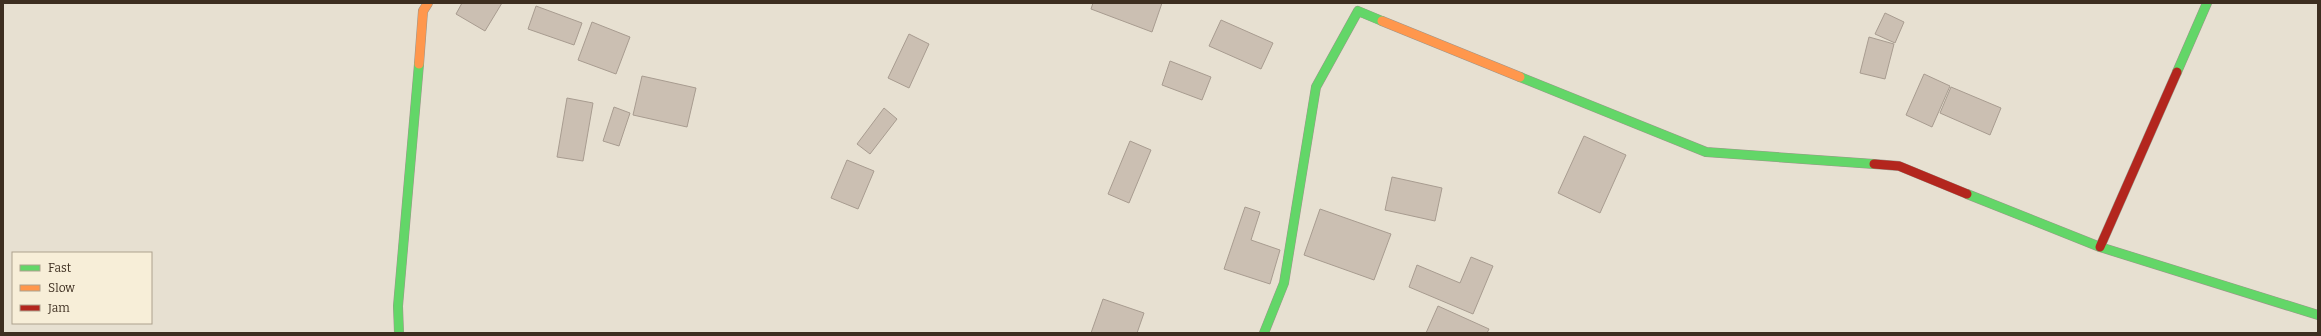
<svg xmlns="http://www.w3.org/2000/svg" width="2321" height="336" viewBox="0 0 2321 336" font-family="Bitter,serif">
<style>
.building{fill:#cbbfb2;stroke:#a89c90}
.lines{fill:none;stroke-linecap:round;stroke-linejoin:round}
.fast-casing{stroke:#9c958a;stroke-width:10}
.slow-casing{stroke:#9c958a;stroke-width:10}
.jam-casing{stroke:#9c958a;stroke-width:10}
.fast{stroke:#63d668;stroke-width:9}
.slow{stroke:#ff974d;stroke-width:9}
.jam{stroke:#b3261e;stroke-width:9}
</style>
<rect width="100%" height="100%" fill="#e7e0d1"/>
<g class="building">
<polygon points="462,3 502,3 485,31 456,14"/>
<polygon points="1093,3 1162,3 1152,32 1091,9"/>
<polygon points="536,6 582,23 574,45 528,29"/>
<polygon points="1885,13 1904,22 1895,43 1875,34"/>
<polygon points="1221,20 1273,43 1261,69 1209,46"/>
<polygon points="592,22 630,37 616,74 578,60"/>
<polygon points="909,34 929,44 909,88 888,78"/>
<polygon points="1869,37 1894,44 1885,79 1860,73"/>
<polygon points="1170,61 1211,77 1202,100 1162,85"/>
<polygon points="1924,74 1950,86 1932,127 1906,115"/>
<polygon points="642,76 696,88 687,127 633,115"/>
<polygon points="1951,87 2001,108 1990,135 1940,113"/>
<polygon points="567,98 593,103 583,161 557,157"/>
<polygon points="614,107 630,113 619,146 603,141"/>
<polygon points="884,108 897,119 870,154 857,144"/>
<polygon points="1584,136 1626,155 1600,213 1558,193"/>
<polygon points="1130,141 1151,150 1129,203 1108,194"/>
<polygon points="847,160 874,171 858,209 831,198"/>
<polygon points="1392,177 1442,188 1435,221 1385,210"/>
<polygon points="1245,207 1260,212 1251,240 1280,250 1270,284 1224,269"/>
<polygon points="1320,209 1391,234 1374,280 1304,255"/>
<polygon points="1471,257 1493,266 1473,314 1409,287 1417,265 1460,283"/>
<polygon points="1103,299 1144,313 1137,333 1091,333"/>
<polygon points="1438,306 1489,329 1487,333 1426,333"/>
</g>
<g class="lines">
<defs>
<g id="fast">
<polyline points="2177,72 2207,3"/>
<polyline points="1520,77 1706,152 1874,164"/>
<polyline points="1967,194 2100,247 2318,315"/>
<polyline points="399,333 398,306 419,64"/>
<polyline points="1264,333 1284,283 1316,87 1358,11 1382,21"/>
</g>
<g id="slow">
<polyline points="1382,21 1520,77"/>
<polyline points="419,64 423,11 428,3"/>
</g>
<g id="jam">
<polyline points="1874,164 1899,166 1967,194"/>
<polyline points="2100,247 2177,72"/>
</g>
</defs>
<use href="#fast" class="fast-casing"/>
<use href="#slow" class="slow-casing"/>
<use href="#jam" class="jam-casing"/>
<use href="#fast" class="fast"/>
<use href="#slow" class="slow"/>
<use href="#jam" class="jam"/>
</g>
<rect width="2321" height="336" fill="none" stroke="#3d2e20" stroke-width="8"/>
<rect x="12" y="252" width="140" height="72" fill="#f7eed8" stroke="#ada18e"/>
<rect x="20" y="265" width="20" height="6" fill="#63d668" stroke="#ada18e"/>
<text x="48" y="272" font-size="12" fill="#3d2e20">Fast</text>
<rect x="20" y="285" width="20" height="6" fill="#ff974d" stroke="#ada18e"/>
<text x="48" y="292" font-size="12" fill="#3d2e20">Slow</text>
<rect x="20" y="305" width="20" height="6" fill="#b3261e" stroke="#ada18e"/>
<text x="48" y="312" font-size="12" fill="#3d2e20">Jam</text>
</svg>
